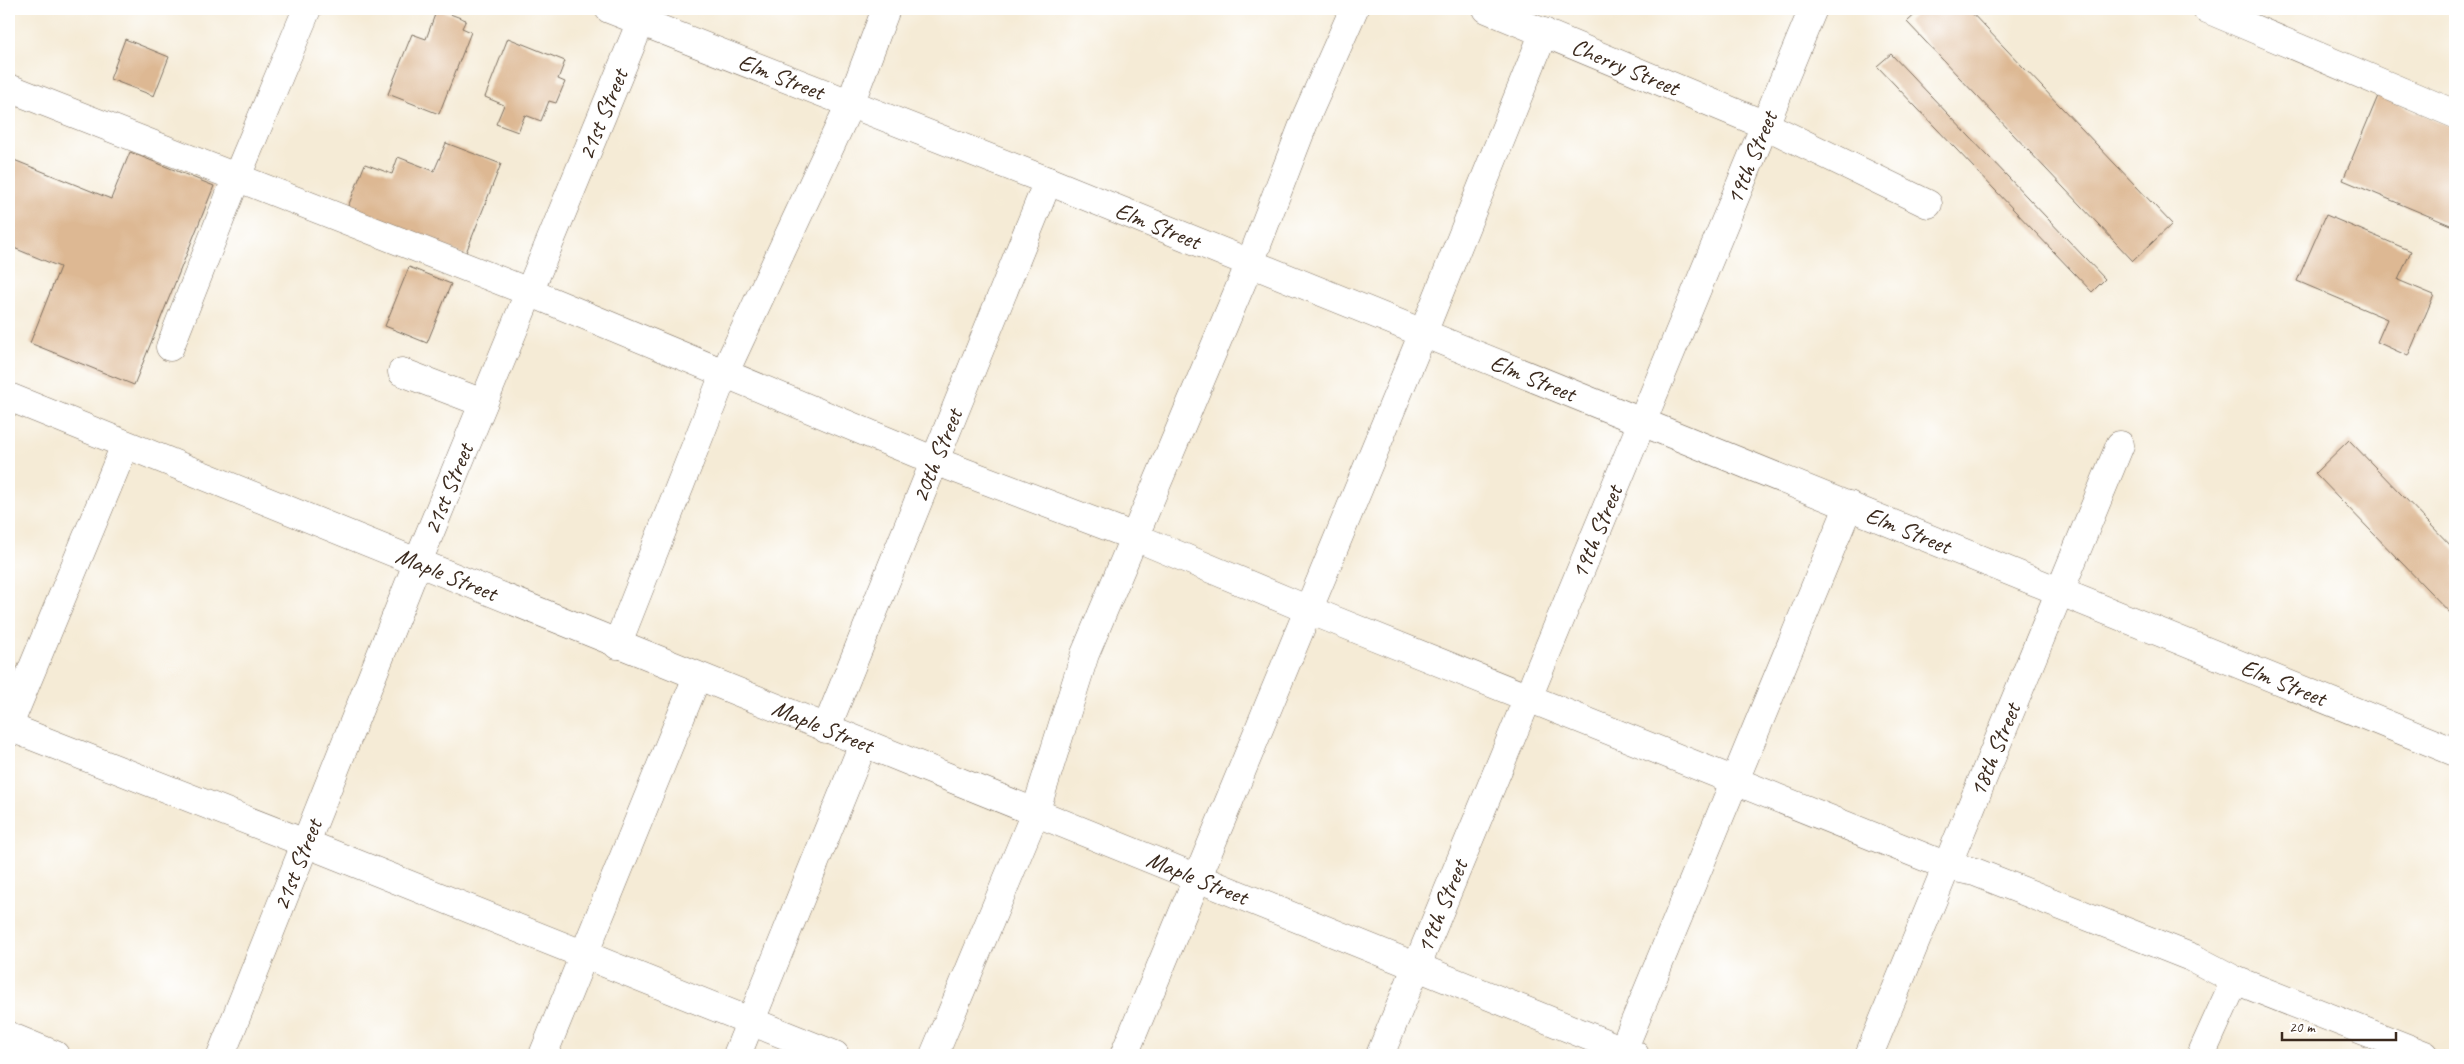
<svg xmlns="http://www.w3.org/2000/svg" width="2464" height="1064" viewBox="0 0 2464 1064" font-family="Caveat,sans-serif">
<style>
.building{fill:#ddb893}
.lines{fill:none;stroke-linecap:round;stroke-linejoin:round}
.minor-casing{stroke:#7c6e5e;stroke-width:29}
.minor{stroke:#fff;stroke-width:28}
.labels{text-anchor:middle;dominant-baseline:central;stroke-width:4;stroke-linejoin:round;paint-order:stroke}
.street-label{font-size:24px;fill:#3b2a1e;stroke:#fff}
</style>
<rect width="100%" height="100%" fill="#fff"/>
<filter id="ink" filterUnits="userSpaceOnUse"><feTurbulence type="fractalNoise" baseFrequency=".02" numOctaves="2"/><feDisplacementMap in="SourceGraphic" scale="10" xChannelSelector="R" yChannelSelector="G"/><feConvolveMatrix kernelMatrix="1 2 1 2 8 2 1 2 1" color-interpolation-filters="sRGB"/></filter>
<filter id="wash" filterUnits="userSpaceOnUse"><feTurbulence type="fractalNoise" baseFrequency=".0096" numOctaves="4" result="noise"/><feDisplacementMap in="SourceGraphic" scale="20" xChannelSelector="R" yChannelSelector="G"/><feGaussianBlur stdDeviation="1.12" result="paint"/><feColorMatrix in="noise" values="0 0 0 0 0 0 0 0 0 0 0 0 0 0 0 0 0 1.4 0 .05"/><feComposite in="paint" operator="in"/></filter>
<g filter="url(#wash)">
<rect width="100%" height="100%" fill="#f5ebd6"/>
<g id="blocks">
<g class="building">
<polygon points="437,9 466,20 462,28 471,32 439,114 388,94 412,34 426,39"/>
<polygon points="1921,9 1968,9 2172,224 2133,261 1907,22"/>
<polygon points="508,38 565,61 558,79 565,82 556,103 549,101 541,121 525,115 518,132 496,124 504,105 485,97"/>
<polygon points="125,39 169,57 154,96 110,79"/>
<polygon points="1891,54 2105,279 2092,292 1877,66"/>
<polygon points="2378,96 2455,128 2455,227 2343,180"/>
<polygon points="446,143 501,164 465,255 347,209 365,164 392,174 398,157 434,171"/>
<polygon points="130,152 214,186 134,385 30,343 60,267 9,246 9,158 111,199"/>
<polygon points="2326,215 2411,251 2398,280 2434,295 2408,356 2377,342 2387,319 2297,281"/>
<polygon points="409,267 451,284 427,343 385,326"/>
<polygon points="2349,440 2455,550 2455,618 2315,473"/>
</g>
</g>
</g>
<g filter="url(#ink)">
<use href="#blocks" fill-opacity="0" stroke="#7c6e5e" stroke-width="1"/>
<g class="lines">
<defs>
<g id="minor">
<path id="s1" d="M609,9L1048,181L2455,752"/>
<path id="s2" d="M1487,9L1765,125L1928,204"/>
<polyline points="2207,9 2455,114"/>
<polyline points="9,88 529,292 935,461 1135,537 1309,610 1947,866 1975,872 2193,958 2235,980 2425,1055"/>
<polyline points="170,347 236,179 307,9"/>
<polyline points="402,372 483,403"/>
<path id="s3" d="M9,397L1635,1055"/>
<polyline points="617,645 724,374 850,104 886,9"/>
<polyline points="9,725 125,445"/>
<polyline points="9,727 305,843 835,1055"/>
<path id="s4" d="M826,729L1048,181"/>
<polyline points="9,1036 55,1055"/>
<path id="s5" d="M221,1055L417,564L646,9"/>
<polyline points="543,1055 697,677"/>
<polyline points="737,1055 863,744"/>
<polyline points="934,1055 1035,813 1085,654 1250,263 1307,115 1354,9"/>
<polyline points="1124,1055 1423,333 1544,32"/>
<path id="s6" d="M1380,1055L1813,9"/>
<polyline points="1621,1055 1849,505"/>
<path id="s7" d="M1869,1055L2120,445"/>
<polyline points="2201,1055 2235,980"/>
</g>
</defs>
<use href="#minor" class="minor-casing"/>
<use href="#minor" class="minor"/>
</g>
</g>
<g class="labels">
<g class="street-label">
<text stroke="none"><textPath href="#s2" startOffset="150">Cherry Street</textPath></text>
<text stroke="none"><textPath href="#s1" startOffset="185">Elm Street</textPath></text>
<text stroke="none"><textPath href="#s5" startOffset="1015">21st Street</textPath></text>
<text stroke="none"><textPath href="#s6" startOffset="971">19th Street</textPath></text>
<text stroke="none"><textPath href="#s1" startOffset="590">Elm Street</textPath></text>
<text stroke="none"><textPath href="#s1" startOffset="995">Elm Street</textPath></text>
<text stroke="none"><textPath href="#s4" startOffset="295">20th Street</textPath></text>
<text stroke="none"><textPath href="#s5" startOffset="610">21st Street</textPath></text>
<text stroke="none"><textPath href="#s1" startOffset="1400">Elm Street</textPath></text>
<text stroke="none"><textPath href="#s6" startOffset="566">19th Street</textPath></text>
<text stroke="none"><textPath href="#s3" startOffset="472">Maple Street</textPath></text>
<text stroke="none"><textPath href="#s1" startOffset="1805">Elm Street</textPath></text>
<text stroke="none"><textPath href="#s3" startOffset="878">Maple Street</textPath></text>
<text stroke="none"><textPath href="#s7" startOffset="330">18th Street</textPath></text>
<text stroke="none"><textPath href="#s5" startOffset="205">21st Street</textPath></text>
<text stroke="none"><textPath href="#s3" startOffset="1282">Maple Street</textPath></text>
<text stroke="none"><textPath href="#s6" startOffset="161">19th Street</textPath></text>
</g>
</g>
<rect width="2464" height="1064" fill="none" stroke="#fff" stroke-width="30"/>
<path d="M2282 1032v8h114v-8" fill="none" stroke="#3b2a1e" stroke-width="2.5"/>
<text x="2289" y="1032" font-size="15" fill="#3b2a1e" stroke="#ffffff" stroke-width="4" paint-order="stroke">20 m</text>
</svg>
